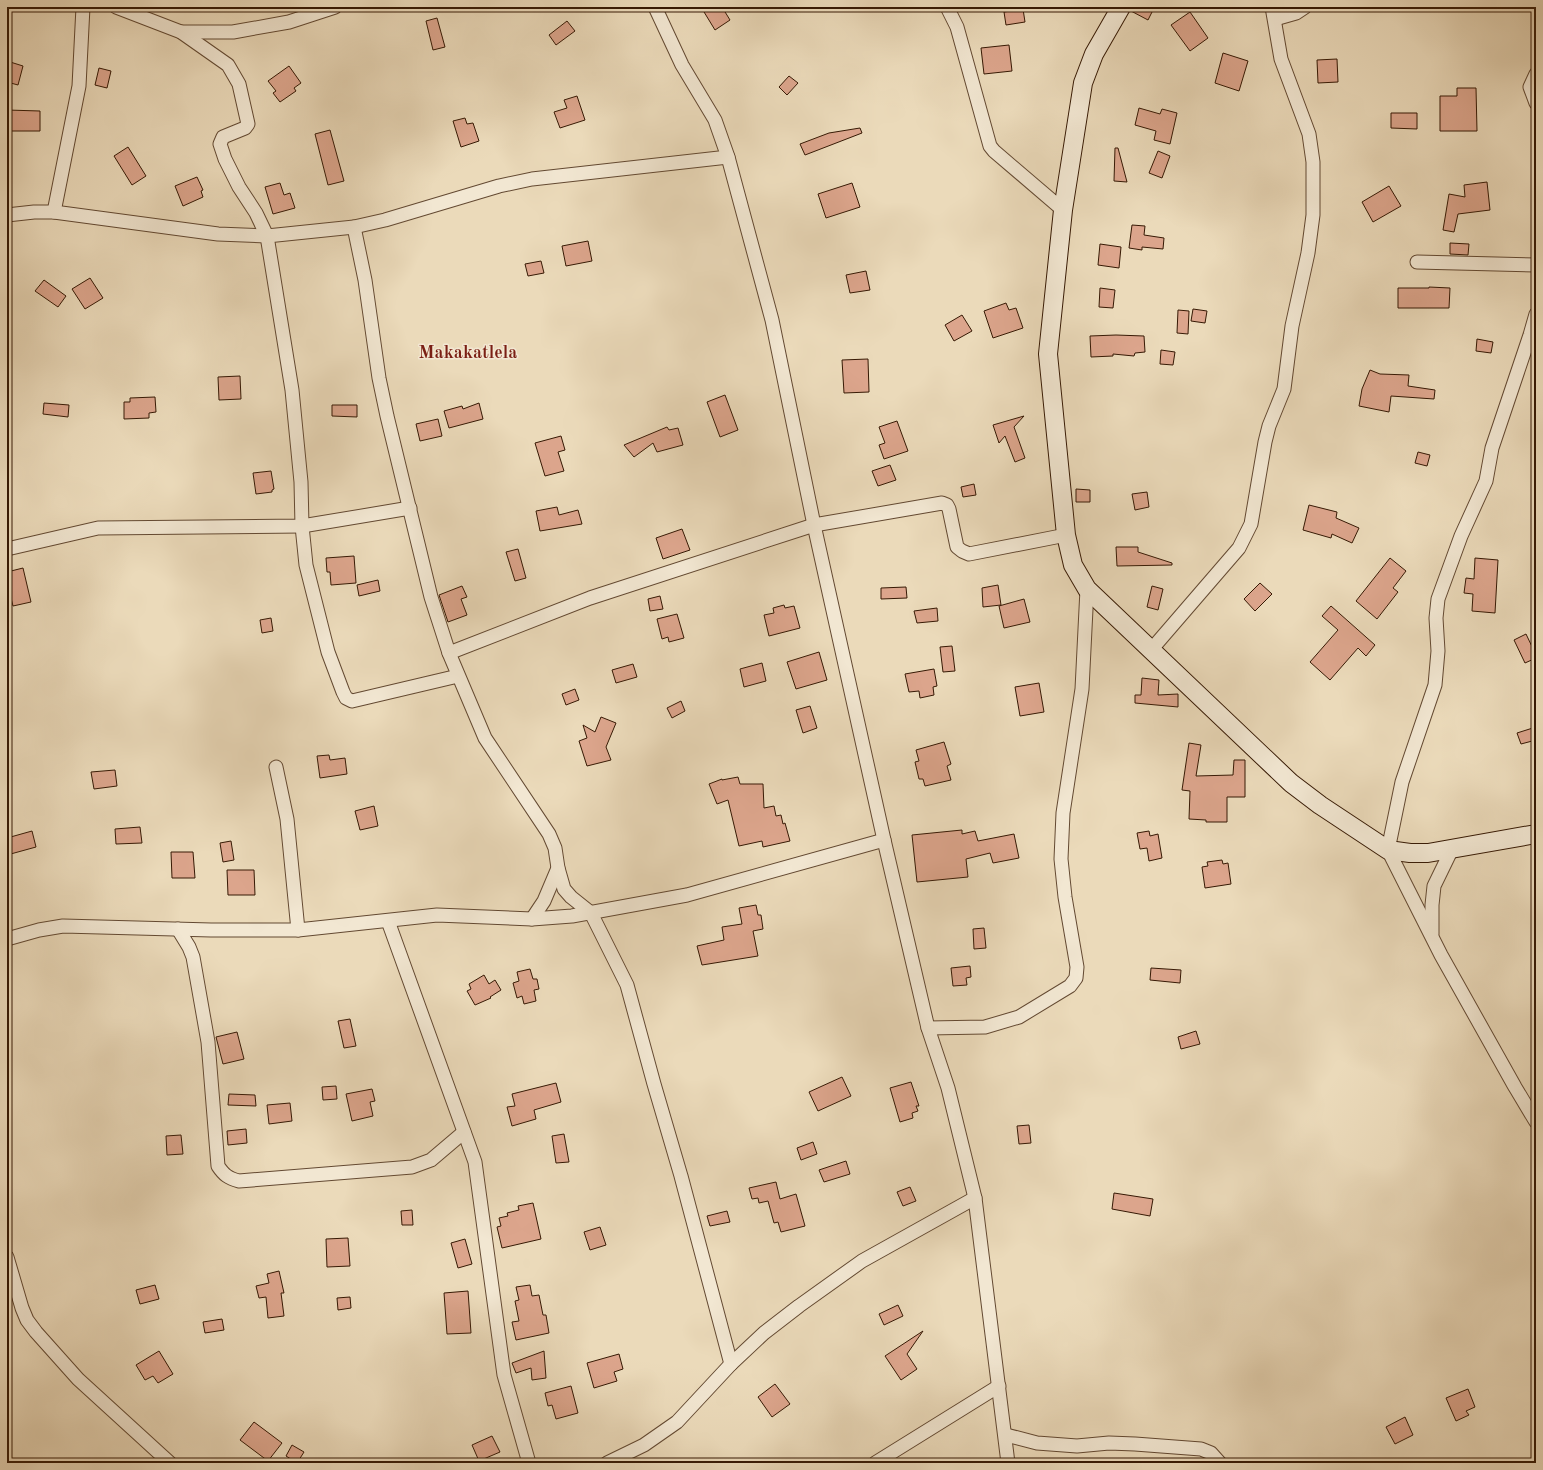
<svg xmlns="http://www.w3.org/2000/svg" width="1543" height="1470" viewBox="0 0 1543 1470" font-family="'Old Standard TT',serif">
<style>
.building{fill:#dca58c;stroke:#361904}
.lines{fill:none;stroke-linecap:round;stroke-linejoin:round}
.street-casing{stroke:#634932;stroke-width:15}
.secondary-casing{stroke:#361904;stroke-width:20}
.street{stroke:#f2e7d2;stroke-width:13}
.secondary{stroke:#f2e7d2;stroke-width:18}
.labels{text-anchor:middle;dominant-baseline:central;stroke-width:3;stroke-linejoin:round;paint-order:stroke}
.district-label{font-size:18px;font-weight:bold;fill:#7a1f14;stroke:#f2e7d2}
</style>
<rect width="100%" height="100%" fill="#ebdaba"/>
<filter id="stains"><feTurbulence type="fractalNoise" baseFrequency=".005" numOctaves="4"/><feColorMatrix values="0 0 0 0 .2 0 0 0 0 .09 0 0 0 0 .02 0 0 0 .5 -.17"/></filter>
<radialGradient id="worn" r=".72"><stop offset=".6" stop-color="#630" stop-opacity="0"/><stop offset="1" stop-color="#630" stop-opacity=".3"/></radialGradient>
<g class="building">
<polygon points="701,7 722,7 730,20 715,30"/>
<polygon points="1131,7 1147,7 1153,10 1148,20 1131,11"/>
<polygon points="1023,9 1025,22 1006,25 1004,12"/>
<polygon points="1190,12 1208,38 1190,51 1171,25"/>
<polygon points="437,18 445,47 433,50 426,21"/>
<polygon points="567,21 575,31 556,45 549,35"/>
<polygon points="1009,45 1012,71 984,74 981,48"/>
<polygon points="1223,53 1248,61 1239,91 1215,83"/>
<polygon points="1337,59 1338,82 1318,83 1317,60"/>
<polygon points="7,61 23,66 18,85 7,82"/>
<polygon points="289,66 301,83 294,88 296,91 280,102 273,93 276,91 268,81"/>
<polygon points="99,68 111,71 107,88 95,85"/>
<polygon points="789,76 798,83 787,95 779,87"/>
<polygon points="1457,88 1476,88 1477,131 1440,131 1440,96 1457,96"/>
<polygon points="577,96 585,120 560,128 554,112 567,108 564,100"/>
<polygon points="1139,108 1160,114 1162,109 1177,113 1170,144 1154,140 1156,131 1135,125"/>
<polygon points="7,110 40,111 40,131 7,131"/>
<polygon points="1391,113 1417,113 1417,129 1391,128"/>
<polygon points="465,118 467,124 473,123 479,141 461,147 453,121"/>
<polygon points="860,128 862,133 805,155 800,144 829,133"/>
<polygon points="330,130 344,181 328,185 315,134"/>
<polygon points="128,147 146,176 132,185 114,156"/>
<polygon points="1115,148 1118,148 1127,182 1114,181"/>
<polygon points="1158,151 1170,156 1162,178 1149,173"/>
<polygon points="197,177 203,190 201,191 203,197 183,206 175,186"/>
<polygon points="1487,182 1490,210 1458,214 1454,232 1443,230 1449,194 1465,197 1464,185"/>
<polygon points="280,183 284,195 290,193 295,208 273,214 265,187"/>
<polygon points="852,183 860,207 826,218 818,194"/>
<polygon points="1389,186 1401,206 1373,222 1362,202"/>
<polygon points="1132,225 1145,226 1144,235 1164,238 1163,249 1142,247 1142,250 1129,248"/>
<polygon points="588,241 592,261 566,266 562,246"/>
<polygon points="1450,243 1469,244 1468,255 1450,254"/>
<polygon points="1100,244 1121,247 1119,268 1098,265"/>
<polygon points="541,261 544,273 528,276 525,264"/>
<polygon points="866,271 870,290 850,293 846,275"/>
<polygon points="90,278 103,298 85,309 72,289"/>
<polygon points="44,280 66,296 58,307 35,291"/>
<polygon points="1429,287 1450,288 1449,308 1398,308 1398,288 1429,288"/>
<polygon points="1100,288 1115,290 1113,308 1099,307"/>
<polygon points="1006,303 1009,310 1016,308 1023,328 993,338 984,311"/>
<polygon points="1193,309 1207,311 1205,323 1191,321"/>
<polygon points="1178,310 1189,311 1188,334 1177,333"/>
<polygon points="962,315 972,331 954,341 945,325"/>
<polygon points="1116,335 1144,336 1145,352 1135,353 1134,356 1113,354 1113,356 1091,357 1090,336"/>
<polygon points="1477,339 1493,342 1491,353 1476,351"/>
<polygon points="1161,350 1175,352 1173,365 1160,364"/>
<polygon points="868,359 869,392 844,393 842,360"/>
<polygon points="1370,370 1380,374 1409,375 1408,386 1435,390 1434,399 1391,396 1389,412 1359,406 1362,389"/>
<polygon points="240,376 241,399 219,400 218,377"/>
<polygon points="725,395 738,430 720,437 707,402"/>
<polygon points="155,397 156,412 149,413 149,418 124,419 124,402 130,402 130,398"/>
<polygon points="44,403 69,405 68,417 43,414"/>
<polygon points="479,403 483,419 449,428 444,411 462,406 463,409"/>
<polygon points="332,405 357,405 357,417 332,416"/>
<polygon points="1024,416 1014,427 1025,458 1015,462 1005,436 999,443 993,425"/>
<polygon points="438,419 442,436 420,441 416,424"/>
<polygon points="897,421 908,451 884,459 879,445 885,443 879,427"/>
<polygon points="667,427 669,430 678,428 683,445 657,452 653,443 634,457 624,445"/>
<polygon points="561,436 565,450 558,452 564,471 545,476 535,443"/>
<polygon points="1418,452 1430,455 1427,466 1415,463"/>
<polygon points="890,465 896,480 878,486 872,471"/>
<polygon points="271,471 274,489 272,490 272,492 256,494 253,473"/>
<polygon points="974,484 976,495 963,497 961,487"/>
<polygon points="1076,489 1090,490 1090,502 1076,502"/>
<polygon points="1147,492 1149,507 1135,510 1132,494"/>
<polygon points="1309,505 1337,512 1336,518 1359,528 1352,543 1332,534 1331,538 1303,530"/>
<polygon points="557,507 559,515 578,510 582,524 540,531 536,511"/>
<polygon points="682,529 690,550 663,559 656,538"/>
<polygon points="1116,547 1138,547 1138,552 1172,563 1172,565 1117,566"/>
<polygon points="518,549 526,578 515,581 506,552"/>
<polygon points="354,556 356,583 331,585 330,572 327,572 326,558"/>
<polygon points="1390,558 1406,571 1393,588 1398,592 1377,619 1356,601"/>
<polygon points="1475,558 1498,560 1495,613 1472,611 1473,594 1464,593 1466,578 1474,579"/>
<polygon points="23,568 31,602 13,606 7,582 7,572"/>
<polygon points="378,580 380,591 359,596 357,585"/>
<polygon points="1260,583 1272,594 1255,611 1244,599"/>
<polygon points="998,585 1001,605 983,607 982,588"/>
<polygon points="462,586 467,597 461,599 467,615 448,622 439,595"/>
<polygon points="1152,586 1163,589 1158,610 1147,607"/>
<polygon points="906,587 907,598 881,599 881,588"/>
<polygon points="660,596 663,609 650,611 648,599"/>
<polygon points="1024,599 1030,622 1004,628 999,606"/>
<polygon points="784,605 785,608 794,606 800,628 769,636 764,615 774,613 773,608"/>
<polygon points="1331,606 1375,645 1366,656 1358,648 1330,680 1310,662 1338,630 1322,616"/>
<polygon points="937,608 938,621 917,623 914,611"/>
<polygon points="677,614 684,638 669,642 668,637 662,639 657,619"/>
<polygon points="271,618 273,631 262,633 260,620"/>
<polygon points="1526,634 1536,655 1536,658 1525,663 1514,640"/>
<polygon points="952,646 955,671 943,672 940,647"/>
<polygon points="819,652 827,680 796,689 787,662"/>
<polygon points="762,663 766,681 744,687 740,669"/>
<polygon points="633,664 637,677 616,683 612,670"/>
<polygon points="934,669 937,686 933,687 934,695 920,698 919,691 909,692 905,674"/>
<polygon points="1142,678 1159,680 1158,695 1178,694 1178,707 1135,703 1135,695 1141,695"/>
<polygon points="1039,683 1044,712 1020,716 1015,687"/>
<polygon points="575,689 579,700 566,705 562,694"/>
<polygon points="681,701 685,711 672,718 667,708"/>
<polygon points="810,706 817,728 803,733 796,710"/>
<polygon points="601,717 616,723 606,747 611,760 587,766 579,741 587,738 583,725 595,732"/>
<polygon points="1536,727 1536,740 1521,744 1517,733"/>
<polygon points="944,742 951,764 947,766 951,780 925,786 923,779 919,779 915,762 919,761 916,750"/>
<polygon points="1189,743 1201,745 1196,776 1233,775 1234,760 1245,760 1245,797 1227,797 1227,822 1206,822 1206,820 1189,819 1190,791 1182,790"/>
<polygon points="329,755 330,760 345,758 347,774 320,778 317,756"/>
<polygon points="115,770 117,786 94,789 91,772"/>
<polygon points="738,777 740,784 763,784 764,808 774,806 776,816 781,815 783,824 785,823 790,841 763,847 762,841 739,846 728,800 717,804 709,784 722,779 722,780"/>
<polygon points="374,806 378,826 360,830 355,811"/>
<polygon points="140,827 142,843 116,844 115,829"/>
<polygon points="962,830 962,834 975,831 978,841 1014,834 1019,858 993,863 990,853 966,859 968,877 917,882 912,835"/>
<polygon points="32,831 36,847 7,855 7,838"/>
<polygon points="1149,831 1150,836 1158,834 1162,858 1149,861 1147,848 1140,849 1137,833"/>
<polygon points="231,841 234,860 223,862 220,843"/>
<polygon points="171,852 193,852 195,878 172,878"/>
<polygon points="1222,860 1223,864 1228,863 1231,884 1205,888 1202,867 1208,866 1207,862"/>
<polygon points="227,870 254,870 255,895 228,895"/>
<polygon points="756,905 758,915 761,915 763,929 753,931 758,956 702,965 697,946 724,940 722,927 742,924 739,908"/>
<polygon points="984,928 986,948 974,949 973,929"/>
<polygon points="970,966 971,977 966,978 967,985 953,986 951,968"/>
<polygon points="1151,968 1181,970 1180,983 1150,980"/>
<polygon points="530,969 533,979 537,979 539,989 534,990 536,1001 524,1004 522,996 517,998 513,983 519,981 517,972"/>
<polygon points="484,975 489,984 495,980 501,990 490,997 491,998 475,1005 467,991 471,989 469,984"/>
<polygon points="350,1019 356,1046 344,1048 338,1021"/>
<polygon points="1196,1031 1200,1044 1181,1049 1178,1037"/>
<polygon points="237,1032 244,1059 223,1064 216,1037"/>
<polygon points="842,1077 851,1096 818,1111 809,1092"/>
<polygon points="911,1082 919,1106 916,1106 918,1111 912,1113 913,1118 900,1122 890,1088"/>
<polygon points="556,1083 561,1102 534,1110 536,1119 512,1126 507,1107 515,1106 512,1094"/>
<polygon points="336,1086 337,1099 323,1100 322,1087"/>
<polygon points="372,1089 375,1101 370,1102 373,1116 352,1121 346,1094"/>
<polygon points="229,1094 255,1095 256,1106 228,1105"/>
<polygon points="290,1103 292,1121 269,1124 267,1105"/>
<polygon points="1029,1125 1031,1143 1019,1144 1017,1126"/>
<polygon points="246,1129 247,1143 228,1145 227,1131"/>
<polygon points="564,1134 569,1162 556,1163 552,1136"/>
<polygon points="181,1135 183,1154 167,1155 166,1136"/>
<polygon points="813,1142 817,1154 801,1160 797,1148"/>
<polygon points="846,1161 850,1174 824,1182 819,1170"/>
<polygon points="776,1182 780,1199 796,1194 805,1226 781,1232 778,1222 774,1223 768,1201 759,1203 758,1198 752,1199 749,1188"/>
<polygon points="910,1187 916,1201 903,1206 897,1192"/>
<polygon points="1114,1193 1153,1199 1150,1216 1112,1209"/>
<polygon points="533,1203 541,1239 502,1248 497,1227 501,1226 499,1218 508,1216 507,1213 519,1210 518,1206"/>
<polygon points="412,1210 413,1225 402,1225 401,1211"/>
<polygon points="727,1211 730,1222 710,1226 707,1216"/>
<polygon points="600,1227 606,1245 590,1250 584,1232"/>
<polygon points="348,1238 350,1266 327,1267 326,1239"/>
<polygon points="465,1239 472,1264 458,1268 451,1243"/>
<polygon points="279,1271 284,1293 281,1293 284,1316 268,1318 266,1297 259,1298 256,1286 269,1283 267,1274"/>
<polygon points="155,1285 159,1299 140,1304 136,1290"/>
<polygon points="530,1285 532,1296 539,1295 543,1315 546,1315 549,1333 516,1340 512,1322 519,1321 515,1301 519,1300 516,1287"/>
<polygon points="468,1291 471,1333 447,1334 444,1293"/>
<polygon points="350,1297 351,1308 338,1310 337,1298"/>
<polygon points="898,1305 903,1316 884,1325 879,1314"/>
<polygon points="222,1319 224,1330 205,1333 203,1322"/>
<polygon points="923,1331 907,1354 917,1369 901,1380 885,1356"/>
<polygon points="159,1351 173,1374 158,1383 153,1376 145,1380 136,1365"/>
<polygon points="544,1351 546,1378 532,1380 531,1368 516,1373 512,1363"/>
<polygon points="619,1354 623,1369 614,1372 617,1381 594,1388 587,1363"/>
<polygon points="775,1384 790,1404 772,1417 758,1397"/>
<polygon points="571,1386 578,1413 556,1419 552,1405 548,1406 545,1393"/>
<polygon points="1468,1389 1475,1407 1466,1411 1469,1415 1456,1421 1446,1398"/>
<polygon points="1405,1417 1413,1435 1395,1444 1386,1427"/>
<polygon points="254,1422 282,1443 268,1461 240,1440"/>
<polygon points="492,1436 500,1452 479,1461 472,1445"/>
<polygon points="292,1445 304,1452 297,1463 286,1456"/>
</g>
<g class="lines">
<defs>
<g id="street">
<polyline points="116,7 181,32 228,65 239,84 248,124 245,128 223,137 220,144 225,159 239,187 256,213 267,236 292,390 301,482 302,526 306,565 328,652 343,692 346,698 352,701 458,676"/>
<polyline points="655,7 682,65 715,120 728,157 772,320 814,525 884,840 928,1028 948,1088 975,1198 1008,1463"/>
<polyline points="947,7 957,27 990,146 994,151 1063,210"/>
<polyline points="1275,19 1296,13 1305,7"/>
<polyline points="181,32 233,32 289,22 335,7"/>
<polyline points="1536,74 1530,87 1536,103"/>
<polyline points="54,212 79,86 83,7"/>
<polyline points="7,215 34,212 54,212 218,234 267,236 354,227 385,220 499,186 532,179 728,157"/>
<polyline points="354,227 365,280 379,378 387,416 431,597 449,653 485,738 549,834 555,848 558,868 564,889 571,897 591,913 627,985 654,1084 681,1176 731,1364"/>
<polyline points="1417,262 1536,265"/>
<polyline points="1536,314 1530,335 1492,448 1486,481 1461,536 1438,599 1436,618 1438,651 1435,685 1402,782 1388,850 1441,955 1515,1087 1536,1122"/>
<polyline points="7,549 98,528 302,526 410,508"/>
<polyline points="1151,650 1239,548 1251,524 1265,442 1269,426 1284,389 1292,326 1308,253 1313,215 1313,162 1309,134 1281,59 1272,7"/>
<polyline points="449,653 590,598 814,525 942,503 947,505 949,509 957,547 962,551 969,554 1066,535"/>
<polyline points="276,767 287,819 298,930"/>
<polyline points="532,919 544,901 558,868"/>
<polyline points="388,921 475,1162 504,1375 529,1463"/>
<path d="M178,929L189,947L193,957L208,1042L218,1166C224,1175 228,1178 239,1181L412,1167L431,1160L464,1132"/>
<polyline points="1432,934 1432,905 1434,886 1452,849"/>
<polyline points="7,939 39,930 63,926 211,930 298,930 437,915 532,919 572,916 687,895 884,840"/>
<polyline points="928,1028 985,1027 1019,1017 1070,986 1076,978 1077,967 1065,897 1061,859 1063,813 1082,689 1087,589"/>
<polyline points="7,1257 22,1308 27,1320 36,1332 78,1379 170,1463"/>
<polyline points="1006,1435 1037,1443 1077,1446 1109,1443 1135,1444 1201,1449 1211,1453 1220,1463"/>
<polyline points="607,1463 644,1445 677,1422 731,1364 764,1333 799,1306 862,1261 975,1198"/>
<polyline points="875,1463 999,1386"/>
</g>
<polyline id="secondary" points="1121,7 1094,54 1083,83 1063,210 1048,354 1066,535 1073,565 1087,589 1291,783 1320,805 1388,850 1410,853 1428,853 1536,834"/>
</defs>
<use href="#street" class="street-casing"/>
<use href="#secondary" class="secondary-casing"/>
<use href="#street" class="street"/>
<use href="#secondary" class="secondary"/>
</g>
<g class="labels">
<g class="district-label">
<text x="468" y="353">Makakatlela</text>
</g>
</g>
<rect width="1543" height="1470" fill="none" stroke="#ebdaba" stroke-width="24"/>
<rect x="8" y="8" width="1527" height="1454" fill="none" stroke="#361904" stroke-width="2"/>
<rect x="12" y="12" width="1519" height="1446" fill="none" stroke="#361904"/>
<rect width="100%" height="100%" filter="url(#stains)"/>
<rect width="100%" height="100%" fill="url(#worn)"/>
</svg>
